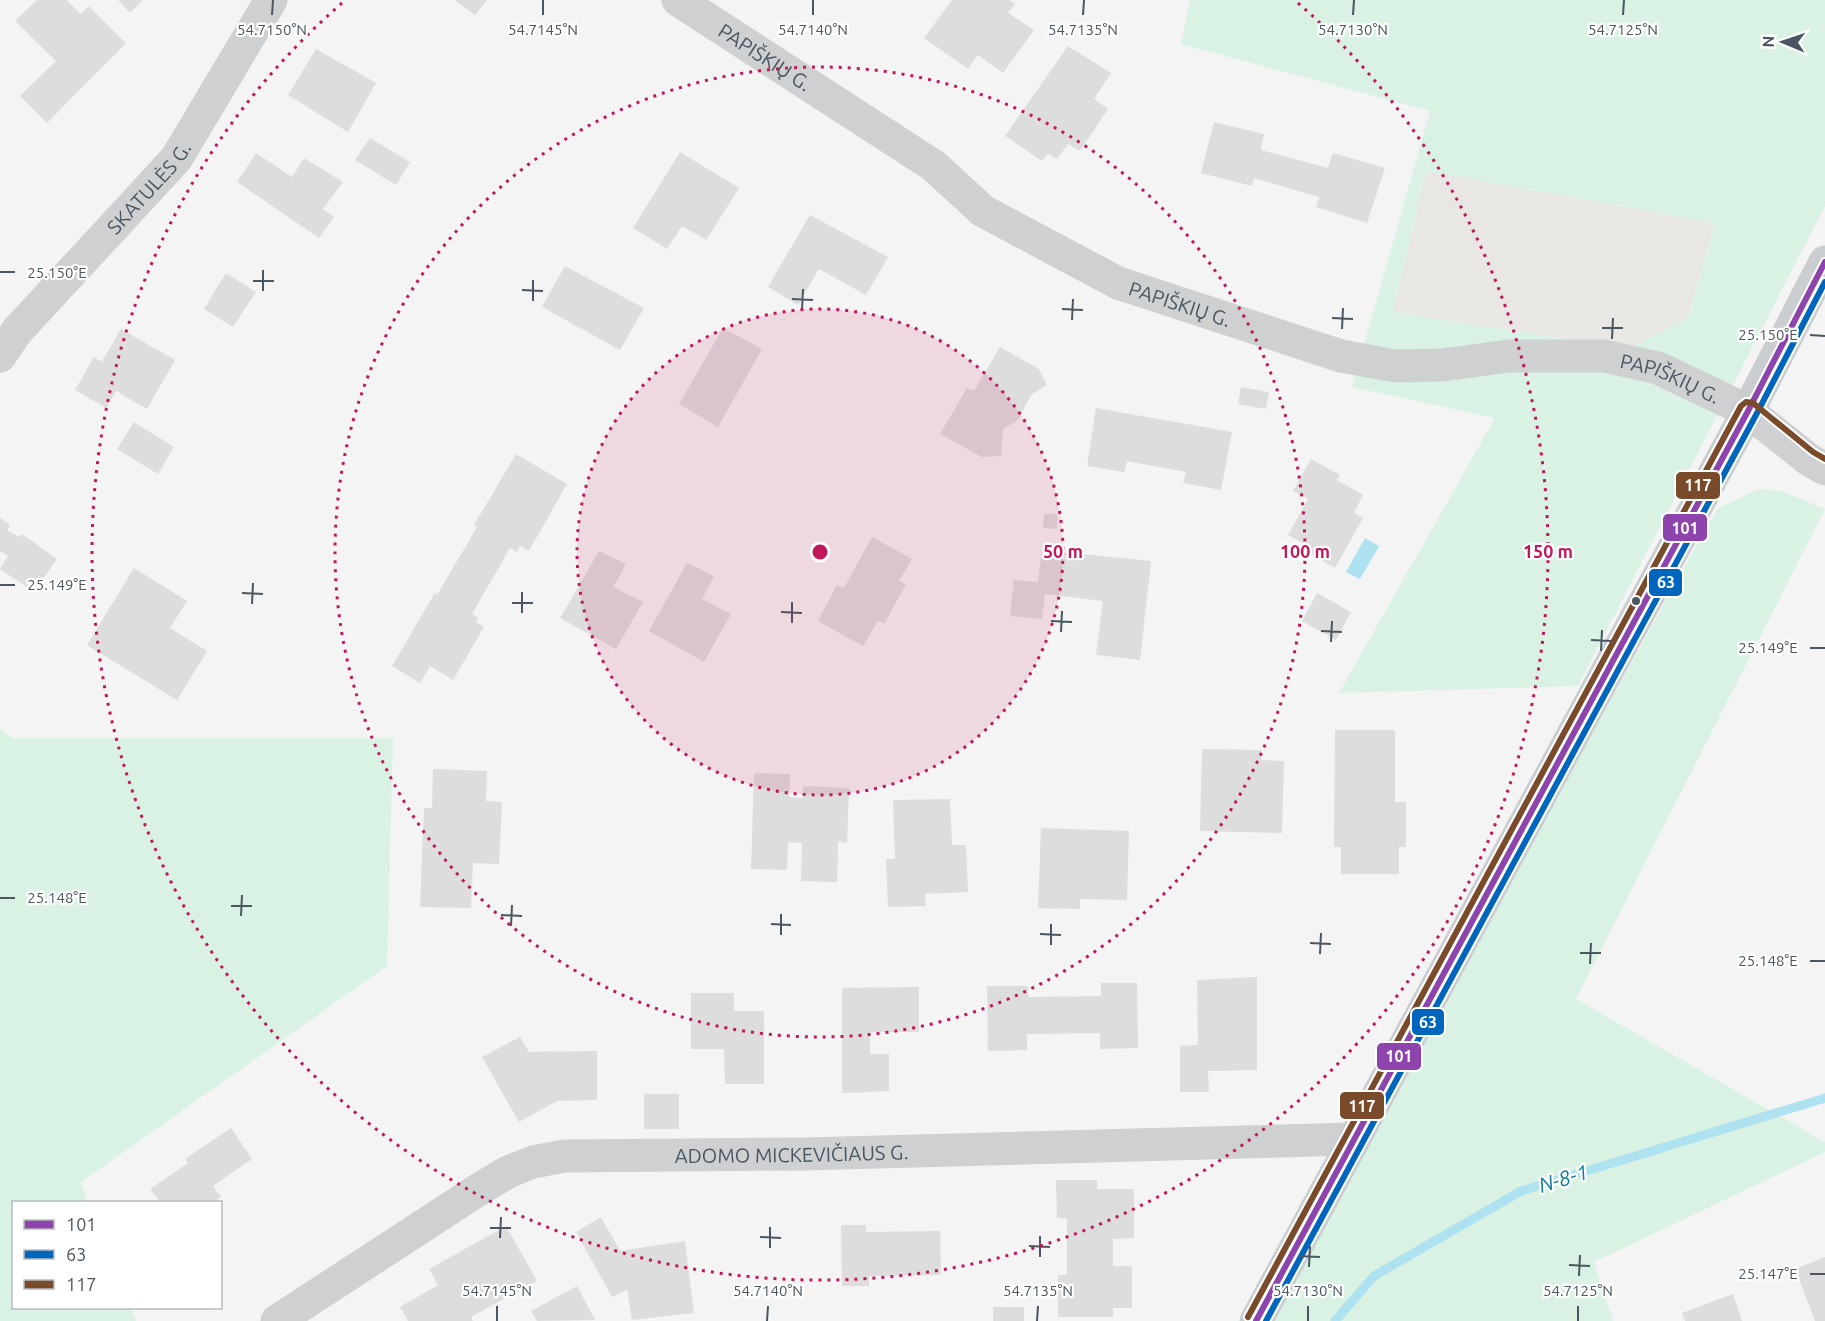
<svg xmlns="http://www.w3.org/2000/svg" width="1825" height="1321" viewBox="0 0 1825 1321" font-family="Ubuntu,sans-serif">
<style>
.commercial{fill:#e8e7e3}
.green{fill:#d9f2e3;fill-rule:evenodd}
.water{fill:#aee2f0}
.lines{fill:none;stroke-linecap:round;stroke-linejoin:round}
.stream{stroke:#aee2f0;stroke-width:9}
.building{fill:#ddddde}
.minor{stroke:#ced0d2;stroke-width:33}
.major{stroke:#caced1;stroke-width:33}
.bus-1-casing{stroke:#fff;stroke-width:10}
.bus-2-casing{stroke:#fff;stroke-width:10}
.bus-3-casing{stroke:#fff;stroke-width:10}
.bus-1{stroke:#8e44ad;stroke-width:6}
.bus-2{stroke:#0065bd;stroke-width:6}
.bus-3{stroke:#7a4b2a;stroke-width:6}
.ticks{fill:none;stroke:#4a5661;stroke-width:2}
.ring{fill:none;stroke:#c2185b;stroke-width:3;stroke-dasharray:3 6}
.bus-dot{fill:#4a5661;stroke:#fff;stroke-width:2}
.labels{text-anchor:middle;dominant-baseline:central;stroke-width:4.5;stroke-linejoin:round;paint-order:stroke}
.street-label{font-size:20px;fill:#4a5661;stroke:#fff}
.water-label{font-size:21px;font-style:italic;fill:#0c7c9b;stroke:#fff}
.ticks-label{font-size:15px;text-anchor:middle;fill:#4a5661;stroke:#fff;stroke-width:4.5;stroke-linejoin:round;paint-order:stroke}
.centre{fill:#c2185b;stroke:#fff;stroke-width:3}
.ring-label{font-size:18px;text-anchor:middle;font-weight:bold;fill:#c2185b;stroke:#fff;stroke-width:4.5;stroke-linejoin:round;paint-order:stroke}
.line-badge{stroke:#fff;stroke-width:2}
.badge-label{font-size:16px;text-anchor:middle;font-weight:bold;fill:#fff}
</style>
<rect width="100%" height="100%" fill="#f4f4f4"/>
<polygon class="commercial" points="1426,171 1715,223 1688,317 1629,349 1393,312"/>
<g class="green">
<path d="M1190,0H1825V206L1578,686L1339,693L1495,418L1352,387L1430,111L1181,44ZM1426,171L1715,223L1688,317L1629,349L1393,312Z"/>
<polygon points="1759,489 1781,491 1825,509 1576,999 1825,1142 1825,1152 1594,1262 1613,1321 1271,1321 1308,1249 1697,544 1718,508"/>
<polygon points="0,729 13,738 393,738 387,966 81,1182 88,1202 14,1202 14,1308 131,1308 136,1321 0,1321"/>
</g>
<polygon class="water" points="1365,538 1379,546 1360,579 1346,572"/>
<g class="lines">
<polyline class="stream" points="1335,1321 1374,1276 1521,1191 1825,1098"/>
</g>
<g class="building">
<polygon points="37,0 67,0 81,14 89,6 126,43 47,123 20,96 56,61 15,21"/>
<polygon points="118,0 143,0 130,13"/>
<polygon points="454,0 487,0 475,15"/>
<polygon points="952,0 1009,0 1015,4 1008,13 1034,30 1003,73 978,55 968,69 924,38"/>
<polygon points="1068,46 1111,73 1094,99 1108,109 1080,151 1068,144 1057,159 1048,154 1042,161 1005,136"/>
<polygon points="316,49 376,83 348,132 288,95"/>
<polygon points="1214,122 1264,134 1261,150 1328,168 1333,153 1385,168 1367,223 1316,207 1319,197 1254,178 1252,186 1201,173"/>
<polygon points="370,138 410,162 396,185 355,160"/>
<polygon points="680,152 739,188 706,240 682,226 667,249 633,228"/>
<polygon points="256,153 292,177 304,158 343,182 323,209 334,217 319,238 237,182"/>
<polygon points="810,215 888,257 866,295 819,269 798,305 768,287"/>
<polygon points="565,266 644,308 620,350 542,307"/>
<polygon points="226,273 256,292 233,327 204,309"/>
<polygon points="723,328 762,349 718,427 679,404"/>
<polygon points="121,329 175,360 147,409 116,391 106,408 75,390 94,357 102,362"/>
<polygon points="1000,347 1039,369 1047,385 1031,395 1018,420 1003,429 1001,456 982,457 940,434 967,388 974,391"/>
<polygon points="1241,387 1269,392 1266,409 1238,404"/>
<polygon points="1096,408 1232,432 1221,490 1183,483 1186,472 1127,461 1124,472 1087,466"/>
<polygon points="134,422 174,447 158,474 117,449"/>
<polygon points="516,454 567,484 529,551 520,546 517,552 510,548 472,614 478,617 476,622 484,627 453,680 430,666 420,683 392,666 435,593 437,595 477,527 474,525"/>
<polygon points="1311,459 1340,475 1337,480 1363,495 1354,513 1363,518 1335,568 1302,549 1304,544 1288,535 1308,499 1293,491"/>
<polygon points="1044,514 1057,514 1057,529 1043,528"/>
<polygon points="0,518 10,525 7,530 19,537 22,534 57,559 34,592 0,569 8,556 0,551"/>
<polygon points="872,537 912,559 899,581 906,584 884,624 878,621 863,646 818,621 837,585 844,588"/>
<polygon points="1042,550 1151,561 1140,660 1096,655 1103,601 1045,594 1042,619 1010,616 1014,580 1038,582"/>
<polygon points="599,551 626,564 613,587 643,602 616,649 560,618"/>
<polygon points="687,563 714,576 702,599 731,614 704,662 649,631"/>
<polygon points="134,568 187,601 170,628 207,651 177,700 87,645"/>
<polygon points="1317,593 1351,612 1336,640 1302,621"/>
<polygon points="1335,730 1395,730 1395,802 1406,802 1406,847 1399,847 1399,874 1341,874 1341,847 1334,847"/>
<polygon points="1202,749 1261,750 1261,760 1284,761 1282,833 1200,831"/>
<polygon points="433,769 487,771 486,801 502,802 499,864 473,863 471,908 420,907 424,808 432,808"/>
<polygon points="754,773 790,774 789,797 803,798 803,786 849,788 847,843 838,842 837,882 801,881 802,843 788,842 787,870 751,869"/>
<polygon points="950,799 952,845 966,845 968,892 925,894 926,906 888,907 886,859 895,859 893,800"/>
<polygon points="1041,828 1129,831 1127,900 1080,899 1080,909 1038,908"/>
<polygon points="1257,977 1257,1070 1208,1071 1209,1092 1180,1092 1180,1046 1198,1045 1197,980"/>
<polygon points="1101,983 1137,983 1138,1048 1100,1049 1100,1033 1027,1034 1027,1050 988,1051 987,986 1028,986 1028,997 1101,996"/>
<polygon points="919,987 919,1032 870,1032 870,1054 889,1054 889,1091 842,1093 842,988"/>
<polygon points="691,993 734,993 734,1011 764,1011 764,1084 725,1084 724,1049 691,1049"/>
<polygon points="520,1037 529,1052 597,1051 597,1100 557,1101 519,1122 482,1057"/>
<rect x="644" y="1094" width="35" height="35"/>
<polygon points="231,1128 252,1159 213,1186 221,1197 213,1202 160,1202 150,1189 188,1163 185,1159"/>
<polygon points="1056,1180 1097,1180 1097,1189 1134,1189 1134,1238 1113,1239 1113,1266 1132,1266 1132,1308 1113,1308 1113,1317 1058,1317 1058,1275 1067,1275 1067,1218 1057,1218"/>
<polygon points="601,1217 620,1251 685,1241 694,1313 632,1320 627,1290 612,1297 576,1232"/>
<polygon points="841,1225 866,1225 866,1232 940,1231 941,1275 869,1276 869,1286 842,1286"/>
<polygon points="506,1226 537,1281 471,1317 473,1321 408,1321 400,1307 438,1285 429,1269"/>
<polygon points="1825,1257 1825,1321 1815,1321 1795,1269"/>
<polygon points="577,1286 595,1320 537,1321 531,1311"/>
<polygon points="1733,1294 1742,1321 1685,1321 1682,1313"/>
<rect x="993" y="1307" width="31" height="14"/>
</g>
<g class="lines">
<g class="minor">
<path id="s1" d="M678,0L934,166L983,211L1118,283L1341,356L1396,366L1443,365L1508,356H1604L1658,368L1748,411L1808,459L1825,469"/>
<path id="s2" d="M0,356L17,331L176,159L271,0"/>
<path id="s3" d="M277,1321L478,1190L508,1172L533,1162L565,1156L805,1154L1353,1139"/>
</g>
<polyline class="major" points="1256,1321 1748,411 1825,262"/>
<defs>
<polyline id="bus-1" points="1256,1321 1748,411 1825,262"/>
<polyline id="bus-2" points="1266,1321 1756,415 1825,282"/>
<polyline id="bus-3" points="1248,1317 1741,406 1746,402 1753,403 1813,452 1825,459"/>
</defs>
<use href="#bus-1" class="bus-1-casing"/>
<use href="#bus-2" class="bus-2-casing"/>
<use href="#bus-3" class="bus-3-casing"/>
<use href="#bus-1" class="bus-1"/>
<use href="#bus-2" class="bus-2"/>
<use href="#bus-3" class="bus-3"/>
</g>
<path class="ticks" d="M272,15L273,0M543,15V0M813,15V0M1083,15L1084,0M1353,15L1354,0M1623,15L1624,0M0,272H15M253,281H274M522,290L543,291M263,291V270M792,299L813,300M533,301V280M1062,309L1083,310M802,310L803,289M1332,318L1353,319M1072,320L1073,299M1602,328H1623M1342,329L1343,308M1810,335L1825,336M1612,339L1613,318M0,585H15M242,593L263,594M512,603H533M252,604L253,583M781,612L802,613M522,613V592M1051,621L1072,622M792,623V602M1321,631L1342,632M1061,632L1062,611M1591,640L1612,641M1331,642L1332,621M1810,648H1825M1601,651L1602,630M0,898H15M231,906H252M501,915L522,916M241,916L242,895M771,924L791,925M511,926L512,905M1040,934L1061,935M781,935V914M1310,943L1331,944M1051,945V924M1580,953H1601M1320,954L1321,933M1810,961H1825M1590,964L1591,943M490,1228H511M760,1237L781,1238M500,1238L501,1217M1029,1246L1050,1247M770,1248V1227M1299,1256L1320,1257M1040,1257V1236M1569,1265L1590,1266M1309,1267L1310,1246M1810,1274H1825M1579,1276L1580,1255M497,1321V1306M767,1321L768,1306M1037,1321L1038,1306M1308,1321V1306M1578,1321V1306"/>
<circle cx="820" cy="552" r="243" fill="#c2185b" fill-opacity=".12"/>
<g class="ring">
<circle cx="820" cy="552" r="243"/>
<circle cx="820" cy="552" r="485"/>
<path d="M1298 3A728 728 0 1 1 342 3"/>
</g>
<circle class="bus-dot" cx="1636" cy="601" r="5"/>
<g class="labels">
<g class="street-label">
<text stroke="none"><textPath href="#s1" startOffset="104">PAPIŠKIŲ G.</textPath></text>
<text stroke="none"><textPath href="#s2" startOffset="225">SKATULĖS G.</textPath></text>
<text stroke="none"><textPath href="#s1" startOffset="590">PAPIŠKIŲ G.</textPath></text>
<text stroke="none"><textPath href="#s1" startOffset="1094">PAPIŠKIŲ G.</textPath></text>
<text stroke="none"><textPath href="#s3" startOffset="561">ADOMO MICKEVIČIAUS G.</textPath></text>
</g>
<g class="water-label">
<text transform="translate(1563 1178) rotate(-17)">N-8-1</text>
</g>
</g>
<g class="ticks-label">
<text x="272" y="35">54.7150°N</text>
<text x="543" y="35">54.7145°N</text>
<text x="813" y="35">54.7140°N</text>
<text x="1083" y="35">54.7135°N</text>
<text x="1353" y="35">54.7130°N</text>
<text x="1623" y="35">54.7125°N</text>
<text x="57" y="278">25.150°E</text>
<text x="1768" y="340">25.150°E</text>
<text x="57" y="590">25.149°E</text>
<text x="1768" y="653">25.149°E</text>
<text x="57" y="903">25.148°E</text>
<text x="1768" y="966">25.148°E</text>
<text x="1768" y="1279">25.147°E</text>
<text x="497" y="1296">54.7145°N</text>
<text x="768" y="1296">54.7140°N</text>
<text x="1038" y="1296">54.7135°N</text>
<text x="1308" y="1296">54.7130°N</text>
<text x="1578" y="1296">54.7125°N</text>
</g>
<circle cx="820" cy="552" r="9" class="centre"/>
<g class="ring-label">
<text x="1063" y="558">50 m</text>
<text x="1305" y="558">100 m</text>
<text x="1548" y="558">150 m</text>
</g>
<g class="line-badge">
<rect x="1675" y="471" width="46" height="29" rx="6" fill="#7a4b2a"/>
<rect x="1662" y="513" width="46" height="29" rx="6" fill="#8e44ad"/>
<rect x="1648" y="568" width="35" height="29" rx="6" fill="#0065bd"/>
<rect x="1411" y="1008" width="34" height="28" rx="6" fill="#0065bd"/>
<rect x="1376" y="1042" width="46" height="29" rx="6" fill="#8e44ad"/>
<rect x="1339" y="1091" width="46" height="29" rx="6" fill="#7a4b2a"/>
</g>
<g class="badge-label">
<text x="1698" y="491">117</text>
<text x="1685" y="534">101</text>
<text x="1666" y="588">63</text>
<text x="1428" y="1028">63</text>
<text x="1399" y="1062">101</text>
<text x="1362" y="1112">117</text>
</g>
<rect x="12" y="1201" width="210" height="108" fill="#ffffff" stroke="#b7bbc0" stroke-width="1.5"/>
<rect x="24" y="1220" width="30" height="9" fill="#8e44ad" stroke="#b7bbc0" stroke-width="1.5"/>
<text x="66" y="1231" font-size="18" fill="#4a5661">101</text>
<rect x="24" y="1250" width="30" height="9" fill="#0065bd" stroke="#b7bbc0" stroke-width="1.5"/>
<text x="66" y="1261" font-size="18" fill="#4a5661">63</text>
<rect x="24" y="1280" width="30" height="9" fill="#7a4b2a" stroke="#b7bbc0" stroke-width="1.5"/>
<text x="66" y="1291" font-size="18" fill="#4a5661">117</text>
<g transform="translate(1783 42) rotate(272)" stroke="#ffffff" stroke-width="4.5" paint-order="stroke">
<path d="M0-4.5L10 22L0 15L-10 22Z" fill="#4a5661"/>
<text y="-9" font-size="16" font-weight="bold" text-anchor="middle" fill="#4a5661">N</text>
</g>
</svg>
